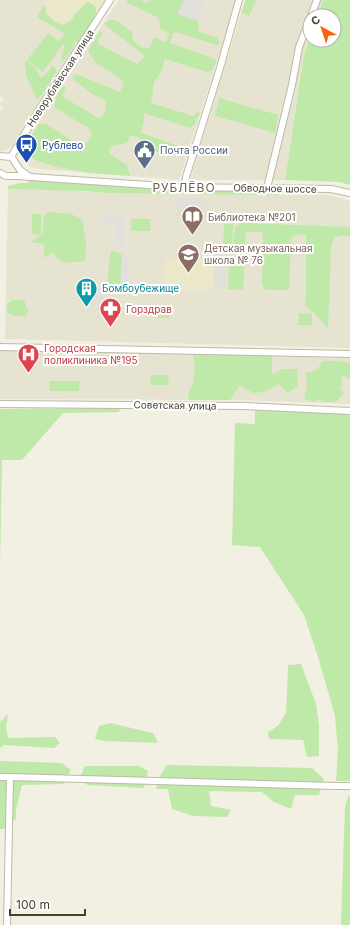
<svg xmlns="http://www.w3.org/2000/svg" width="350" height="925" viewBox="0 0 350 925" font-family="Inter,sans-serif">
<style>
.residential{fill:#e6e4d0}
.education{fill:#ece9cb}
.green{fill:#bfe9a8}
.parking{fill:#e2e0db}
.lines{fill:none;stroke-linecap:round;stroke-linejoin:round}
.minor-casing{stroke:#bdbaa5;stroke-width:8}
.minor{stroke:#fff;stroke-width:6}
.labels{text-anchor:middle;dominant-baseline:central;stroke-width:4;stroke-linejoin:round;paint-order:stroke}
.street-label{font-size:10px;fill:#434033;stroke:#fff}
.transit-label{font-size:10px;fill:#164399;stroke:#fff;text-anchor:start}
.service-label{font-size:10px;fill:#4e5e75;stroke:#fff;text-anchor:start}
.education-label{font-size:10px;fill:#785e54;stroke:#fff;text-anchor:start}
.culture-label{font-size:10px;fill:#0d838f;stroke:#fff;text-anchor:start}
.health-label{font-size:10px;fill:#be3a42;stroke:#fff;text-anchor:start}
.quarter-label{font-size:12px;letter-spacing:1px;fill:#676149;stroke:#fff}
</style>
<rect width="100%" height="100%" fill="#f2f0e2"/>
<g class="residential">
<polygon points="0,0 106,0 31,114 12,146 6,150 2,151 0,151 0,111 3,109 0,105 0,103 4,100 0,95"/>
<polygon points="119,0 237,0 179,180 31,168 19,150"/>
<polygon points="245,0 323,0 318,16 310,16 310,38 304,55 285,180 190,180"/>
<polygon points="8,189 67,190 105,193 330,195 350,201 350,348 5,339"/>
<polygon points="0,350 350,358 350,404 240,400 0,399"/>
</g>
<g class="education">
<polygon points="48,0 106,0 78,43 37,17"/>
<polygon points="165,260 213,260 213,290 164,290"/>
</g>
<g class="green">
<path d="M126,0H141L145,3L151,0H184L178,14L198,21L199,25L198,31L217,38L221,43L217,45L176,32L171,35L173,36L170,43L215,59L216,63L212,70L207,72L165,59L161,72L154,82L151,103L193,116L197,112L200,113L194,125L190,128L144,113V120L141,133L187,149L190,155H184L138,150L140,137L130,136L127,143L111,146L109,153L127,165L130,176L89,173L57,167L38,161L30,156L25,145L39,124H46L80,146L85,144L92,136L90,129L54,107L57,95L62,86L66,87L62,96L98,118C108,114 106,109 105,100L92,94L72,78L76,74L120,92L124,82L95,62L88,51L100,31L103,33L98,40V44L137,64L145,56L104,24L109,20H116L132,32L133,41L141,47L148,49L152,44L153,39L157,38L163,42L166,41L169,34L165,30L159,29L161,23L157,17L128,3Z"/>
<polygon points="246,0 256,0 249,16 241,12"/>
<polygon points="323,0 350,0 350,185 340,182 285,180 304,55 310,38 310,40 334,40 334,16 318,16"/>
<path d="M88,2L94,5L96,8V15L78,43L75,41L73,48L62,63V55L65,46L63,44L43,72L27,60L48,33L63,44L59,41L65,34L37,17L44,5L46,8V13L53,20L62,25L71,21C75,13 80,8 88,2Z"/>
<path d="M25,60L36,69L41,78L49,71L52,65L57,69C52,80 45,92 37,100L26,75Z"/>
<polygon points="219,98 278,115 275,133 215,116"/>
<polygon points="30,179 258,191 280,195 105,193 83,191 8,189 8,186 20,183 28,183"/>
<polygon points="48,212 71,214 82,219 86,242 85,261 65,263 57,258 53,252 44,258 44,244 31,242 41,235 32,234 32,214 41,214 41,235 43,233 44,216"/>
<rect x="131" y="219" width="19" height="12"/>
<polygon points="242,223 350,227 350,237 344,235 334,237 331,247 328,328 314,313 305,306 306,294 306,234 291,237 289,290 265,290 262,284 263,232 246,232 243,290 228,289 229,262 236,263 237,259 238,251 232,250 233,247 235,227"/>
<polygon points="224,224 233,224 232,248 223,248"/>
<polygon points="111,251 117,252 122,255 121,284 112,286 108,281 109,264"/>
<polygon points="12,300 24,300 28,311 26,316 14,316 7,312 7,304"/>
<polygon points="147,308 169,309 169,318 147,317"/>
<polygon points="299,313 312,314 312,325 298,325"/>
<polygon points="193,354 272,356 272,375 282,369 297,369 298,386 287,393 279,384 264,392 253,393 240,385 230,400 188,400 189,392 193,384 195,371"/>
<path d="M323,361H338L350,363V379L341,375L342,386L339,389L344,393L336,402H323L319,399L313,402L304,399L307,387L306,373C316,372 318,369 323,361Z"/>
<polygon points="151,375 169,375 168,385 150,385"/>
<polygon points="50,381 80,381 79,391 50,391"/>
<polygon points="120,408 119,412 63,413 22,460 2,460 0,571 0,409"/>
<polygon points="255,409 350,414 350,781 336,781 338,749 335,716 318,657 304,615 260,547 232,545 235,423 255,424"/>
<polygon points="301,664 316,704 319,726 319,756 307,757 303,740 269,739 268,732 278,726 286,713 288,665"/>
<polygon points="8,714 6,728 8,738 55,737 60,743 54,748 4,745 0,748 0,722"/>
<polygon points="110,723 153,733 158,743 104,741 95,739 99,726"/>
<polygon points="0,761 62,763 71,770 63,784 22,785 16,810 16,819 3,829 0,829"/>
<polygon points="167,765 312,768 324,779 319,795 295,795 291,809 274,802 262,792 209,791 211,806 231,810 227,817 193,816 172,809 168,789 156,789 160,776"/>
<polygon points="85,766 139,766 148,771 144,788 87,785 81,775"/>
<polygon points="350,794 350,925 341,925 345,806 347,800"/>
</g>
<g class="parking">
<polygon points="184,0 206,0 199,21 177,14"/>
<polygon points="177,197 206,199 206,217 178,216"/>
<polygon points="101,214 125,214 125,249 115,245 116,226 113,222 100,222"/>
<polygon points="122,255 129,256 127,293 104,292 102,320 97,319 97,301 80,300 81,291 91,291 92,285 120,287"/>
<polygon points="213,266 226,266 226,289 217,289 218,282 213,281"/>
</g>
<g class="lines">
<defs>
<g id="minor">
<polyline points="311,16 317,0"/>
<polyline points="0,156 11,157 13,159 20,170 30,177"/>
<polyline points="11,157 37,113 110,0"/>
<polyline points="0,173 6,176 17,176 31,177 178,187 331,189 350,193"/>
<polyline points="184,187 186,177 220,68 239,0"/>
<polyline points="267,188 292,85 299,47 310,19"/>
<polyline points="0,347 350,354"/>
<polyline points="0,404 245,406 350,411"/>
<polyline points="0,777 10,777 7,925"/>
<polyline points="10,777 336,786 350,786"/>
</g>
</defs>
<use href="#minor" class="minor-casing"/>
<use href="#minor" class="minor"/>
</g>
<defs>
<symbol id="bus-pin" viewBox="-11 -11 22 30"><path d="M0 17L-7.5 6A9.5 9.5 0 1 1 7.5 6Z" fill="#1a4fb4" stroke="#fff"/><path d="M-5-6H5V4H4V6H2V4H-2V6H-4V4H-5ZM-3.5-4V0h7V-4ZM-3.5 1.2v1.5H-2V1.2ZM2 1.2v1.5H3.5V1.2Z" fill="#fff"/></symbol>
<symbol id="civic-pin" viewBox="-11 -11 22 30"><path d="M0 17L-7.5 6A9.5 9.5 0 1 1 7.5 6Z" fill="#5c6f8a" stroke="#fff"/><path d="M-.6-6.5H3V-4.5H.6V-3L4-1V1h2V6H-6V1h2V-1L-.6-3ZM-1.2 2.5V6h2.4V2.5Z" fill="#fff"/></symbol>
<symbol id="library-pin" viewBox="-11 -11 22 30"><path d="M0 17L-7.5 6A9.5 9.5 0 1 1 7.5 6Z" fill="#8d6e63" stroke="#fff"/><path d="M-6-4Q-3-5.5-.7-3.5V5Q-3 3-6 4ZM6-4Q3-5.5 .7-3.5V5Q3 3 6 4Z" fill="#fff"/></symbol>
<symbol id="school-pin" viewBox="-11 -11 22 30"><path d="M0 17L-7.5 6A9.5 9.5 0 1 1 7.5 6Z" fill="#8d6e63" stroke="#fff"/><path d="M0-5L7-2L0 1L-7-2ZM-4 1L0 2.5L4 1V4Q0 6-4 4Z" fill="#fff"/></symbol>
<symbol id="building-pin" viewBox="-11 -11 22 30"><path d="M0 17L-7.5 6A9.5 9.5 0 1 1 7.5 6Z" fill="#0f9aa8" stroke="#fff"/><path d="M-4-6H4V6H1V3H-1V6H-4ZM-2.5-4.3h1.7v1.8h-1.7ZM.8-4.3h1.7v1.8H.8ZM-2.5-1h1.7V.8h-1.7ZM.8-1h1.7V.8H.8Z" fill="#fff"/></symbol>
<symbol id="pharmacy-pin" viewBox="-11 -11 22 30"><path d="M0 17L-7.5 6A9.5 9.5 0 1 1 7.5 6Z" fill="#e0444e" stroke="#fff"/><path d="M-2-6h4v4h4v4h-4v4h-4v-4h-4v-4h4Z" fill="#fff"/></symbol>
<symbol id="hospital-pin" viewBox="-11 -11 22 30"><path d="M0 17L-7.5 6A9.5 9.5 0 1 1 7.5 6Z" fill="#e0444e" stroke="#fff"/><path d="M-5-5h3v3.5h4V-5h3V5h-3V1.5h-4V5h-3Z" fill="#fff"/></symbol>
</defs>
<g fill-rule="evenodd">
<use href="#bus-pin" x="14" y="132" width="25" height="34"/>
<use href="#civic-pin" x="132" y="138" width="25" height="34"/>
<use href="#library-pin" x="180" y="204" width="25" height="34"/>
<use href="#school-pin" x="176" y="242" width="25" height="34"/>
<use href="#building-pin" x="74" y="276" width="25" height="34"/>
<use href="#pharmacy-pin" x="98" y="296" width="25" height="34"/>
<use href="#hospital-pin" x="16" y="342" width="25" height="34"/>
</g>
<g class="labels">
<g class="street-label">
<text transform="translate(60 78) rotate(-57)">Новорублёвская улица</text>
<text transform="translate(275 188) rotate(1)">Обводное шоссе</text>
<text transform="translate(175 405) rotate(1)">Советская улица</text>
</g>
<g class="transit-label">
<text x="42" y="145">Рублево</text>
</g>
<g class="service-label">
<text x="160" y="150">Почта России</text>
</g>
<g class="education-label">
<text x="208" y="217">Библиотека №201</text>
<text x="204" y="248">Детская музыкальная<tspan x="204" dy="12">школа № 76</tspan></text>
</g>
<g class="culture-label">
<text x="102" y="288">Бомбоубежище</text>
</g>
<g class="health-label">
<text x="126" y="309">Горздрав</text>
<text x="44" y="348">Городская<tspan x="44" dy="12">поликлиника №195</tspan></text>
</g>
<g class="quarter-label">
<text x="184" y="187">РУБЛЁВО</text>
</g>
</g>
<g transform="translate(322 28) rotate(320)"><circle r="19" fill="#ffffff" stroke="#b4b3ad"/>
<path d="M0-3L7 15L0 10L-7 15Z" fill="#ff610c"/>
<text y="-6" font-size="11" font-weight="bold" text-anchor="middle" fill="#434033">С</text>
</g>
<path d="M10 909v6h75v-6" fill="none" stroke="#434033" stroke-width="2"/>
<text x="16" y="909" font-size="12" fill="#434033" stroke="#ffffff" stroke-width="3" paint-order="stroke">100 m</text>
</svg>
